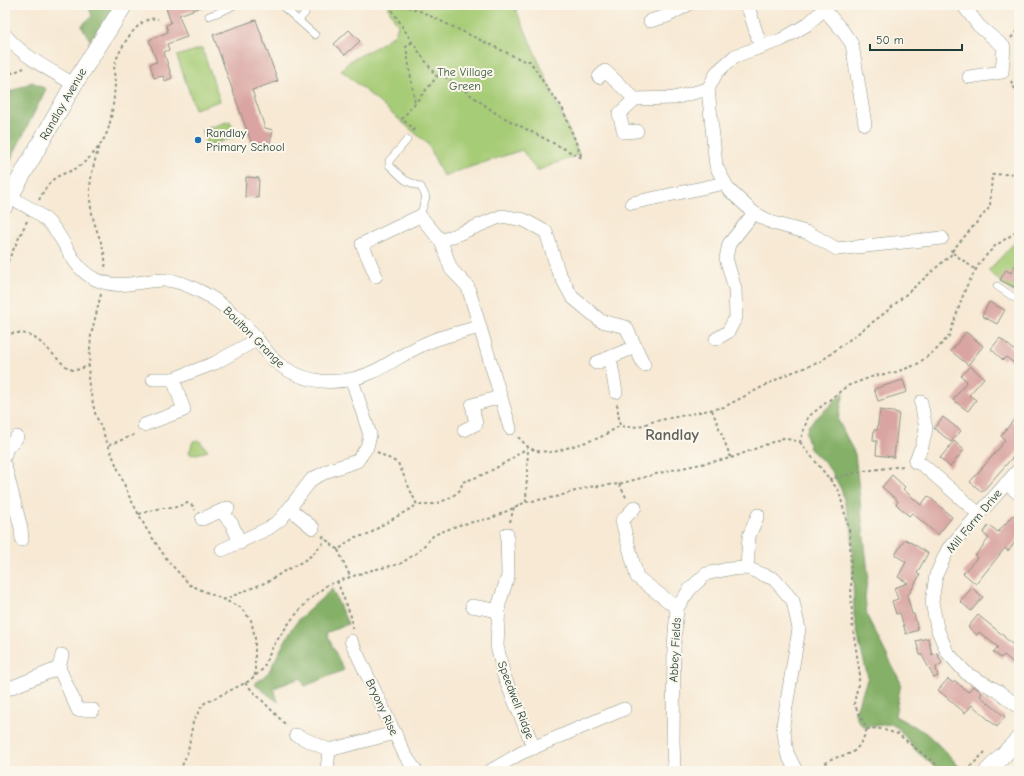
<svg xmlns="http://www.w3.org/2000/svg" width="1024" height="776" viewBox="0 0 1024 776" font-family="'Comic Neue',sans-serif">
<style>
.green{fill:#a7cc77;stroke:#638456}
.forest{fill:#85b068;stroke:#52764e}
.building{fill:#d9a4a1}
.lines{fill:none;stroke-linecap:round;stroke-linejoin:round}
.service-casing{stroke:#8b9384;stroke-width:8}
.minor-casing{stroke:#8b9384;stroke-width:14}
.tertiary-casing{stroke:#8b9384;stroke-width:18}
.path{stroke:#8b9384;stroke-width:2;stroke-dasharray:3 3;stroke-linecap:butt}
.service{stroke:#fff;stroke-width:7}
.minor{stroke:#fff;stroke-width:13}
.tertiary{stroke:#fff;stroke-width:17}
.poi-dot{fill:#1f6fb2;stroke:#fbf7ec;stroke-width:1.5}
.labels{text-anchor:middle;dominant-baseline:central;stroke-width:4;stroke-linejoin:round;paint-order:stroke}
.park-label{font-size:12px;fill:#3a5a41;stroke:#fbf7ec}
.street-label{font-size:12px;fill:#1f3d34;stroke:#fbf7ec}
.poi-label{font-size:12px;fill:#1f3d34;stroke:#fbf7ec;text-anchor:start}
.district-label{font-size:16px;font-weight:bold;fill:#60615a;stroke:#fbf7ec}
</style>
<rect width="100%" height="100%" fill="#fbf7ec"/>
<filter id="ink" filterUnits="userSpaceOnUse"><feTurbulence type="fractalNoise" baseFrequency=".025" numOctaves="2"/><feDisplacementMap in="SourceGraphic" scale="8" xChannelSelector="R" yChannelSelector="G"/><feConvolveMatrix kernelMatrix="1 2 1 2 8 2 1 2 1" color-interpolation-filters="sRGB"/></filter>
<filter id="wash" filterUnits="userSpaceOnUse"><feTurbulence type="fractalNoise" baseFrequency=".012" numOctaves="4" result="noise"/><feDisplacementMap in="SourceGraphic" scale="16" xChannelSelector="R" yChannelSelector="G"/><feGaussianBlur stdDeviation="0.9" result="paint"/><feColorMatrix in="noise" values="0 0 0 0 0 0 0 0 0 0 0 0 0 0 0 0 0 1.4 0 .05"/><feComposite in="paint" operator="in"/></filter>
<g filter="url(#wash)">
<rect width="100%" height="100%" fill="#f7e9d4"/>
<g class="green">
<polygon points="390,5 514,5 579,154 537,171 522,150 443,176 428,144 341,70 350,61 378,46 395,34 398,25 388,8"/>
<polygon points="202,48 220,101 195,109 177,56"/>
<polygon points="230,121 235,137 207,146 202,130"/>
<polygon points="1019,238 1019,297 988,271"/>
<polygon points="199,440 208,451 192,455 189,453 193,441"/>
</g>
<g class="forest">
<polygon points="88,5 119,5 90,40 81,26 92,16"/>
<polygon points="32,82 46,89 5,171 5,94"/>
<polygon points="844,392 838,420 855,454 868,573 865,597 867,616 901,683 895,716 926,733 946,752 963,771 940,771 916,751 898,728 891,724 864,727 857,719 855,713 868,677 860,646 854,615 852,530 841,489 833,474 825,463 810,449 806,433 809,425"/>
<polygon points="332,589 348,624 326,633 344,670 305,686 300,678 274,688 278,702 254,684 268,673 290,632 299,619"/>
</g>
<g id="blocks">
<g class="building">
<polygon points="165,5 203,5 204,6 179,15 187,37 167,44 169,50 164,52 172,78 165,81 163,76 154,78 150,64 157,62 149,40 168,32 166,25 171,23"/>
<polygon points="256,20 278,81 252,90 265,128 273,130 269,148 252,145 213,35"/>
<polygon points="349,30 360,41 345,55 334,44"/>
<polygon points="246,177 259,178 258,198 245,197"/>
<polygon points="1019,258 1019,278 1014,287 1000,280 1006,270 1011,273"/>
<polygon points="989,302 1005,310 997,324 982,316"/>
<polygon points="966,332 983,346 968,365 951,351"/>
<polygon points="1000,338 1019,354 1019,367 1006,357 1003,360 991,349"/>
<polygon points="970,366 984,378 969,395 976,400 968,411 953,400 967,381 961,376"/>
<polygon points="903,380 907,392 878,401 874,389"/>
<polygon points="880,410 899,413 894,457 876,455 877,441 873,440 874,430 877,430"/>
<polygon points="1019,413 1019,450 982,492 970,482 1002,445 1001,445 1005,440 1001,436"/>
<polygon points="943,417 961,431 951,442 934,428"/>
<polygon points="954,441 964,450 950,467 940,458"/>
<polygon points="892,475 905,487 903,489 921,505 928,496 952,517 938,535 912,513 909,516 896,504 898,501 882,487"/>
<polygon points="1013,515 1019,519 1019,537 1008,551 1005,548 976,584 963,573 977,558 975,556 989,538 983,533 989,525 998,532"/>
<polygon points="905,539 928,553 917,573 920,575 909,594 907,595 912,614 914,614 918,630 906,634 900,613 896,614 892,601 898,599 894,588 908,583 898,577 906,562 895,555"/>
<polygon points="972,588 983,597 971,611 960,601"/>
<polygon points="978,615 1004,636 1004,637 1019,650 1019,667 1004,655 1001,658 993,652 998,647 979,632 977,635 968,627"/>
<polygon points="928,638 932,655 937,653 942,663 936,667 938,676 934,678 922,655 920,655 916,641"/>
<polygon points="948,679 953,683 955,681 968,692 973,686 977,689 982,693 980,696 1005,717 997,727 972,705 965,713 938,690"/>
</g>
</g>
</g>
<g filter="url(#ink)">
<use href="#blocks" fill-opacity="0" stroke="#8b9384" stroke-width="1"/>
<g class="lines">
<defs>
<g id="service">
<polyline points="281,5 315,35"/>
<polyline points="209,16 227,9 234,5"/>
<polyline points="299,20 305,13"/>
<polyline points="407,140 389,161 389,165 405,180 421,187 426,197 420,216"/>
<polyline points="997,286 1019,301"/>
</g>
<g id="minor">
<polyline points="745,5 748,7 761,47"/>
<polyline points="828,5 808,24 781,40 735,56 717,72 708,89 716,166 728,189 754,213 773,223 809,233 837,249 942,238"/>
<polyline points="963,5 979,26 1004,47 1002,72 969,77"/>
<polyline points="824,9 842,30 852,44 865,124"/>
<polyline points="650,21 667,16 687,5"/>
<path d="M5,35C24,57 49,70 74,84"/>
<polyline points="599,77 605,71 635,99"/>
<polyline points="637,131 624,132 619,114 635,99 674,98 708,89"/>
<path d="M10,197C24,205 41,213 52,226C67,243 72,267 93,278C120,292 140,279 167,280C176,281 185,284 193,288C219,299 239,317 257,339C263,347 269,355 276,362C307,386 343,387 377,370C394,361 411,349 429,342C445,335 463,332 479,327"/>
<polyline points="632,203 725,183"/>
<polyline points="441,241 502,216 524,220 546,232 558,271 572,297 601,321 626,327 644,365"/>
<polyline points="376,276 362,244 420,216 441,241 451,269 468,287 510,428"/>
<polyline points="716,339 728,332 736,317 735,289 726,258 729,244 754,213"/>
<polyline points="610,358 616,392"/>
<polyline points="596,363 635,347"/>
<polyline points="153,379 173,379 215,363 247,345 256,338"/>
<polyline points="921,402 926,429 922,446 915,462 923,465 979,514"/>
<polyline points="144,425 184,410 173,379"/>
<polyline points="464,430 476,424 472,405 500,397"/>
<polyline points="5,455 6,449 17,437"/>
<polyline points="5,466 21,528 22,540"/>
<polyline points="1019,469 948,549 936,575 932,602 937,628 947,652 967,674 998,691 1019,707"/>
<polyline points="1006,483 1019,494"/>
<polyline points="635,507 622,521 637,577 677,608"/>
<polyline points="290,509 313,528"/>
<polyline points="221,511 232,524 240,543"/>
<polyline points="202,519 228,508"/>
<polyline points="507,534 508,576 499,604 497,646 504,676 534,748"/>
<polyline points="222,550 269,528 281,519 312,479 330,470 357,461 367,447 370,435 352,380"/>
<polyline points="747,568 749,536 758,515"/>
<polyline points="472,606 499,611"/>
<polyline points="351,641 405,755 416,771"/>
<polyline points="62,655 59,668 78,710 93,710"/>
<polyline points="5,690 59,668"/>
<polyline points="296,735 329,750 395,733"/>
<polyline points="327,771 329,750"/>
<polyline points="490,771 521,753 624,709"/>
<polyline points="674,771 673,740 674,646 677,608 690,589 706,574 728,569 747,568 774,579 793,601 799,629 783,725 787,753 796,771"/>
</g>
<g id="tertiary">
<polyline points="5,205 74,84 124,5"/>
<polyline points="988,771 1019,739"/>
</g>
</defs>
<use href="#service" class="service-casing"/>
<use href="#minor" class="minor-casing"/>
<use href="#tertiary" class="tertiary-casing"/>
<g class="path">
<polyline points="389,5 412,42 436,76"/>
<polyline points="402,5 420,11 524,61 530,61 547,88 562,107 582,158 497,114 440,73 402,119 414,129 412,133"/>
<polyline points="1011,38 1016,32 1019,31"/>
<polyline points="412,42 406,47 415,103"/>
<polyline points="5,76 24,68"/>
<polyline points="1011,81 1019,97"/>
<path d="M99,147C90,175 86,196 95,225C100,241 107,254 105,270"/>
<path d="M39,200C43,192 48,183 55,178C61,174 69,172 75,169C89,160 102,146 108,130C112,116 114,99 115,85C115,78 113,70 115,63C120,48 139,14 158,19"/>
<polyline points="952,251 990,207 992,175 1019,173"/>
<polyline points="953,253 976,270"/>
<polyline points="5,267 27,221"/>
<polyline points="101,294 91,335 88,380 95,413 129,496 147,530 168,561 190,585 240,607 251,620 255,638 255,676"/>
<path d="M5,335C33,326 45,348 63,364C66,366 70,370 74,370C79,370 85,367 89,365"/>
<path d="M617,404L620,426C632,428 639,427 651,422L724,407L785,375L820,362L886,312L953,253L949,247"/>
<polyline points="712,410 731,458"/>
<polyline points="518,437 528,447 536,451 554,452 599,438 620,426"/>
<polyline points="800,442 839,491 850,534 852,623 860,675 854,704 867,729 877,728 898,734 944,771"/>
<polyline points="109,445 136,434"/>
<path d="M377,452L398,463L417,505C433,506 449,501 461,489L462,482C487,475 508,462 528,447"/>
<polyline points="829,479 864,471 903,466"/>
<polyline points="619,484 627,499"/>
<polyline points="526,502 528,447"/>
<polyline points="139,514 161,508 173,508 187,503 193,506 195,510"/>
<polyline points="510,522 514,507"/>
<polyline points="322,536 338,550 355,537 368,535 382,525 417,505"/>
<polyline points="338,550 350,576"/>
<polyline points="337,581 352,619 352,629"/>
<polyline points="223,600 269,581 286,570 302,562 312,555 326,540"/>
<polyline points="245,683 287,726"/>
<polyline points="180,771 188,751 193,722 203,704 249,681 263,669 273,646 292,619 308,601 327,585 368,571 400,564 418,552 434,535 459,525 492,518 526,502 556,497 588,487 619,484 667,471 731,458 783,438 800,442 808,417 847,386 874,376 896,372 916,365 937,349 949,336 966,287 981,261 995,246 1013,234 1019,227"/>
<polyline points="816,771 831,759 852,753 858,747 863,739 867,729"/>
<polyline points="966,771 985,752"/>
</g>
<use href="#service" class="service"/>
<use href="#minor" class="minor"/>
<use href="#tertiary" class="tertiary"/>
</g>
</g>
<circle class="poi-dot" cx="198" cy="140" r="4"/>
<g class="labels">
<g class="park-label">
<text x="465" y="72">The Village<tspan x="465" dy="14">Green</tspan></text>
</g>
<g class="street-label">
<text transform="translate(63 104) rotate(-60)">Randlay Avenue</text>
<text transform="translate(254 337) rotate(45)">Boulton Grange</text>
<text transform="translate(974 521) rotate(-50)">Mill Farm Drive</text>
<text transform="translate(675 650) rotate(-87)">Abbey Fields</text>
<text transform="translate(516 700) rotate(69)">Speedwell Ridge</text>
<text transform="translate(382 707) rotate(65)">Bryony Rise</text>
</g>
<g class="poi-label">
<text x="206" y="133">Randlay<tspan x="206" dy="14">Primary School</tspan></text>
</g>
<g class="district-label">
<text x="672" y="435">Randlay</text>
</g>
</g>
<rect width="1024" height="776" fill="none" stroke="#fbf7ec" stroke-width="20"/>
<path d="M870 44v6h92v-6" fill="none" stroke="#1f3d34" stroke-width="2"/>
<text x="876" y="44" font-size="12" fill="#1f3d34" stroke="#fbf7ec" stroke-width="3" paint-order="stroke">50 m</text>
</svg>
